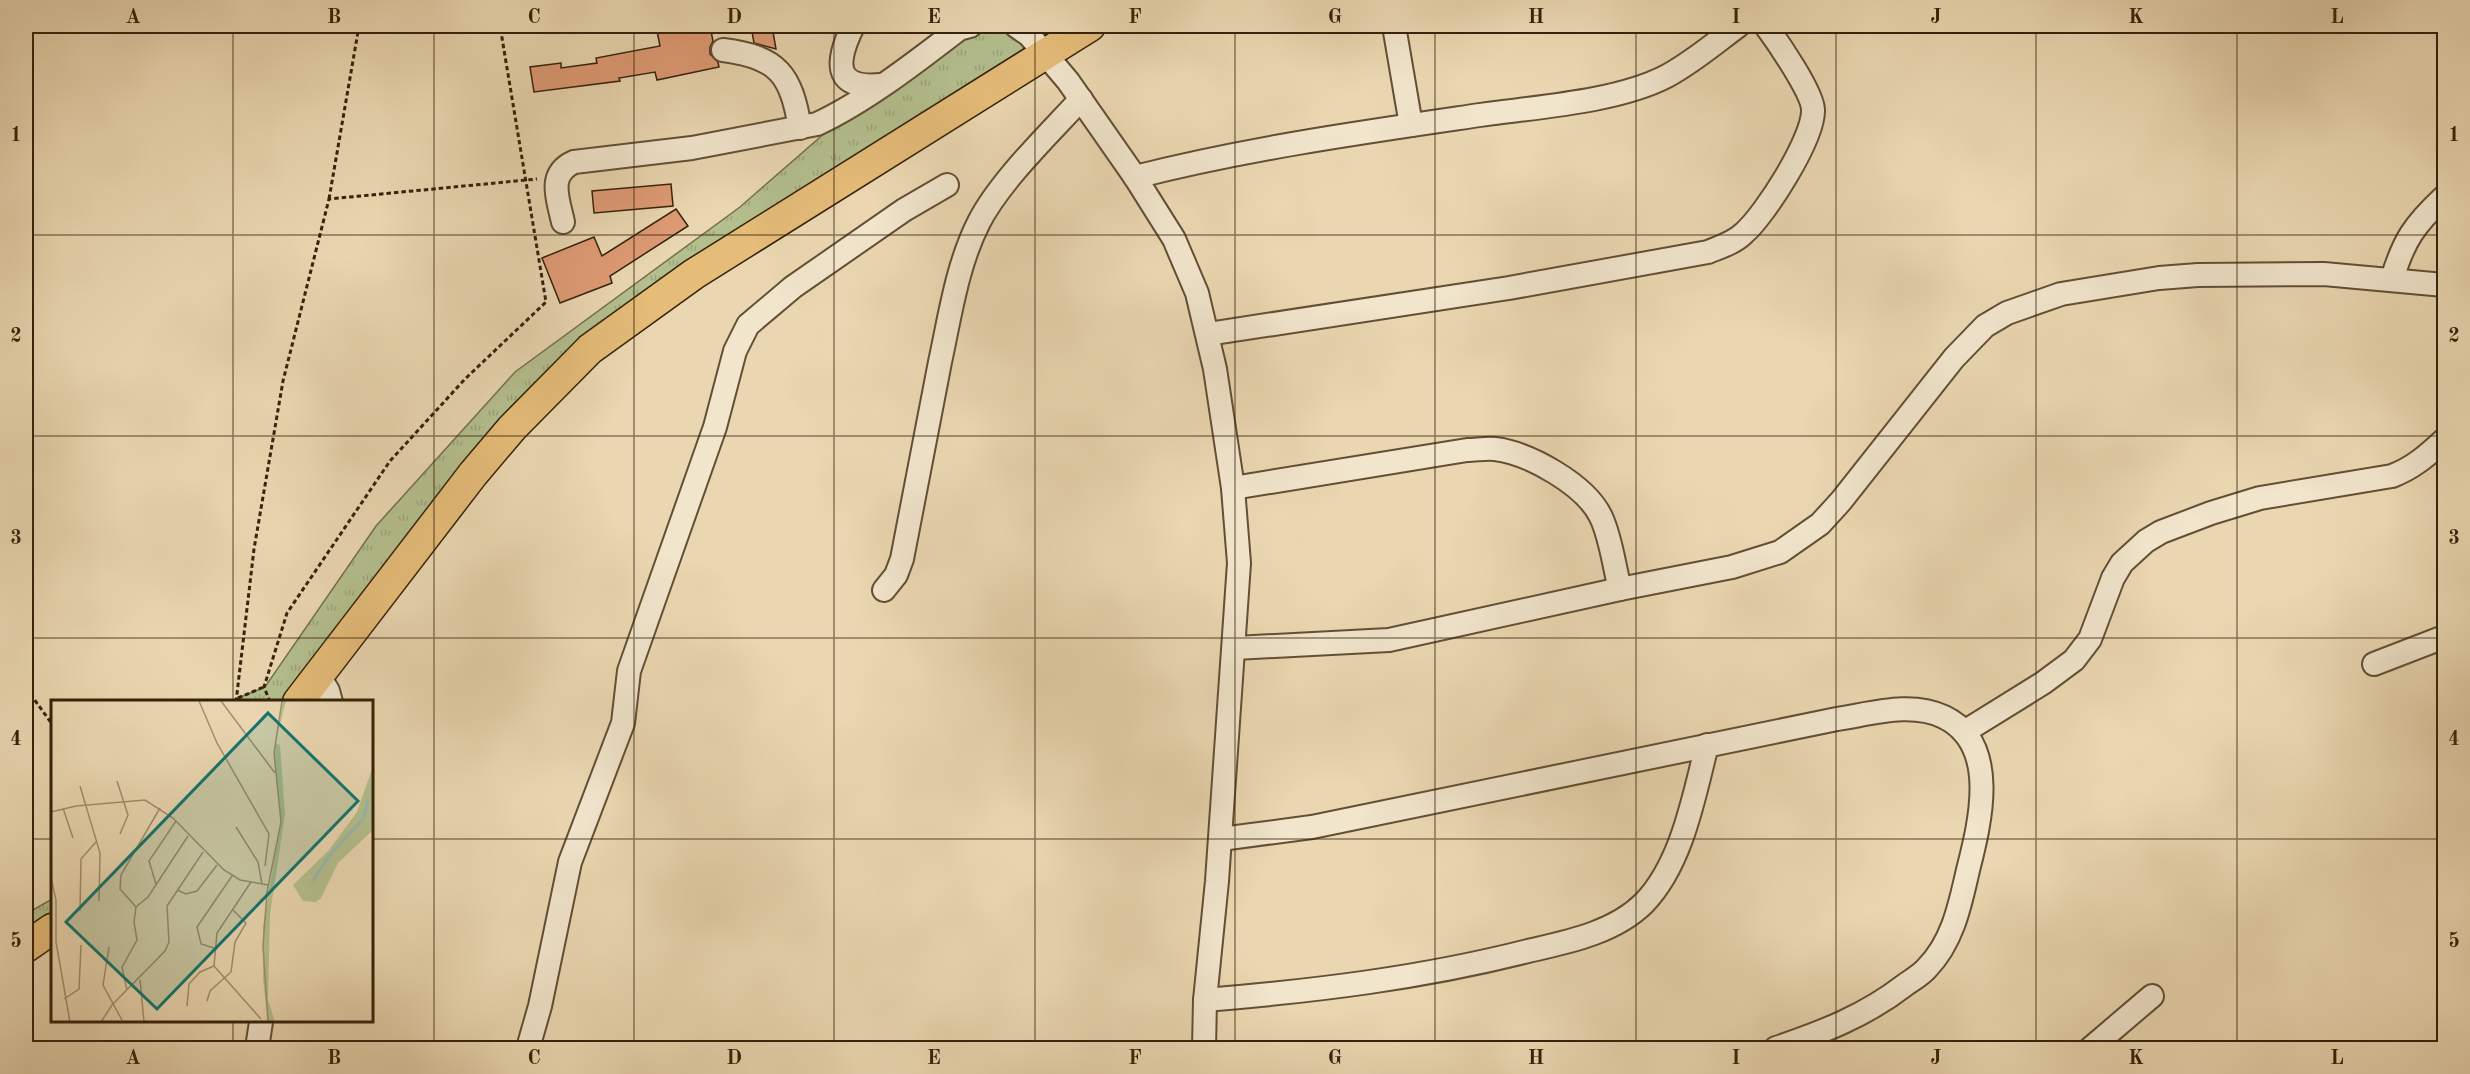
<svg xmlns="http://www.w3.org/2000/svg" width="2470" height="1074" viewBox="0 0 2470 1074" font-family="'Old Standard TT',serif">
<style>
.grass{fill:url(#grass-tufts);stroke:#74704c;stroke-width:1.5}
.building{fill:#df9b75;stroke:#34220a;stroke-width:1.5}
.lines{fill:none;stroke-linecap:round;stroke-linejoin:round}
.minor-casing{stroke:#624f34;stroke-width:26}
.major-casing{stroke:#34220a;stroke-width:33}
.path{stroke:#34220a;stroke-width:3;stroke-dasharray:4.5 3;stroke-linecap:butt}
.minor{stroke:#f1e5cc;stroke-width:22}
.major{stroke:#e5bc78;stroke-width:30}
.grid{fill:none;stroke:#34220a;stroke-width:1.5;stroke-opacity:0.55}
.inset-river{fill:none;stroke:#98baab;stroke-width:3}
.inset-road{fill:none;stroke:#a18f6e;stroke-width:1.5}
.view{fill:#0f766e;fill-opacity:0.15;stroke:#0f766e;stroke-width:3}
.inset-edge{fill:none;stroke:#34220a;stroke-width:3}
.neatline{fill:none;stroke:#34220a;stroke-width:2}
.grid-label{font-size:20px;text-anchor:middle;font-weight:bold;fill:#34220a}
</style>
<defs>
<pattern id="grass-tufts" width="24" height="20" patternUnits="userSpaceOnUse" patternTransform="scale(1.5)"><rect width="24" height="20" fill="#b4bf8e"/><path d="M3 7l-1-3M5 7V3M7 7l1-3M15 17l-1-3M17 17v-4M19 17l1-3" fill="none" stroke="#9ba479"/></pattern>
</defs>
<rect width="100%" height="100%" fill="#ead7b1"/>
<filter id="stains"><feTurbulence type="fractalNoise" baseFrequency=".00333" numOctaves="4"/><feColorMatrix values="0 0 0 0 .2 0 0 0 0 .09 0 0 0 0 .02 0 0 0 .5 -.17"/></filter>
<radialGradient id="worn" r=".72"><stop offset=".6" stop-color="#630" stop-opacity="0"/><stop offset="1" stop-color="#630" stop-opacity=".3"/></radialGradient>
<g class="grass">
<polygon points="964,26 1090,26 590,349 298,702 236,702 238,698 265,687 376,526 515,372 740,207 880,85"/>
<polygon points="52,899 52,929 26,947 26,914"/>
</g>
<g class="building">
<polygon points="656,26 710,26 713,41 710,47 710,54 718,62 719,67 657,80 655,72 619,78 620,81 534,92 530,67 561,63 561,68 597,63 596,58 660,46"/>
<polygon points="751,26 772,26 776,49 754,43"/>
<polygon points="671,184 673,206 594,213 592,191"/>
<polygon points="676,209 688,226 610,276 612,283 560,303 542,258 594,237 602,256"/>
</g>
<g class="lines">
<defs>
<g id="minor">
<path d="M853,26C837,59 831,89 880,85"/>
<polyline points="1016,26 1029,35 1068,81 1135,177 1174,239 1197,293 1215,369 1233,488 1239,563 1217,881 1205,1000 1204,1048"/>
<polyline points="1394,26 1411,125"/>
<path d="M723,50C778,57 791,74 800,128"/>
<path d="M1135,177C1249,148 1364,132 1480,115C1537,107 1617,102 1667,76C1693,62 1715,43 1738,26"/>
<path d="M563,222C558,199 547,174 574,162L692,148L817,124C866,101 916,62 959,29L970,26"/>
<path d="M2392,279C2404,240 2414,225 2444,197"/>
<path d="M1208,334L1509,288L1708,252C1720,247 1734,243 1744,233C1765,215 1814,138 1813,110C1813,93 1777,41 1766,26"/>
<path d="M1233,488L1467,450C1476,450 1486,448 1495,449C1529,453 1586,485 1601,517C1611,538 1614,566 1620,589"/>
<path d="M884,590L896,575L902,559C915,494 927,428 940,362C950,316 957,265 979,222C1000,181 1049,134 1081,99"/>
<polyline points="1235,648 1389,640 1620,589 1732,567 1780,552 1820,524 1841,501 1954,358 1985,326 2007,313 2061,294 2159,278 2198,275 2324,274 2444,285"/>
<polyline points="2374,664 2444,637"/>
<polyline points="319,676 328,691 331,702"/>
<path d="M1964,732L2043,683L2074,660L2090,639L2113,578L2122,563L2146,541L2161,532L2211,513L2260,498L2392,476C2413,468 2428,455 2444,440"/>
<path d="M1221,839L1312,827L1837,719C1871,714 1911,701 1944,717C2000,744 1980,823 1968,870C1960,905 1953,941 1927,968C1921,975 1912,980 1905,985C1865,1016 1823,1032 1776,1048"/>
<path d="M1205,1000C1314,991 1422,978 1528,951C1567,942 1614,933 1644,903C1682,864 1694,796 1707,745"/>
<polyline points="257,1048 261,1022"/>
<polyline points="528,1048 540,1006 570,862 623,723 629,671 715,427 735,351 748,325 793,287 904,210 947,185"/>
<polyline points="2091,1048 2152,996"/>
</g>
<g id="major">
<polyline points="298,702 473,474 512,428 590,349 694,274 1090,26"/>
<polyline points="26,947 52,929"/>
</g>
</defs>
<use href="#minor" class="minor-casing"/>
<use href="#major" class="major-casing"/>
<g class="path">
<polyline points="329,199 359,26"/>
<polyline points="26,688 52,724"/>
<polyline points="238,698 264,687"/>
<polyline points="236,702 254,549 283,381 329,199 537,179"/>
<polyline points="270,702 264,687 287,613 390,461 465,379 546,302 500,26"/>
</g>
<use href="#minor" class="minor"/>
<use href="#major" class="major"/>
</g>
<path class="grid" d="M233,26V702M434,26V1048M634,26V1048M834,26V1048M1035,26V1048M1235,26V1048M1435,26V1048M1636,26V1048M1836,26V1048M2036,26V1048M2237,26V1048M26,235H2444M26,436H2444M26,638H2444M26,839H52M372,839H2444M233,1022V1048"/>
<g transform="translate(51 700)">
<rect width="322" height="322" fill="#ead7b1"/>
<path d="M231,1H235L224,43L229,45L234,114L219,214L217,299L224,322H217L212,279V226L230,122L223,53ZM322,66V130L287,163L270,198L265,202L252,201L242,185L278,150L306,112Z" fill="#b4bf8e"/>
<path class="inset-river" d="M261,182L278,156L313,118L317,99"/>
<path class="inset-road" d="M148,1L166,43L218,134L214,166M170,1L224,73M66,81L77,115L69,134M29,86L49,153L48,201M12,108L22,138M0,112L25,106L94,100L122,118L173,170L189,180L217,185M185,127L207,162L211,184M0,178L5,200V242L19,322M200,182L166,233L163,266L210,319M105,184L98,161L125,121M126,190L135,194L146,191L166,165M85,207L69,189L70,175L109,108M29,211L30,159L45,142M58,247L52,285L72,322M163,248L150,244L146,227L181,176M89,280L93,322M76,290L71,267L86,240L83,222L85,207L97,197L137,136M13,299L28,289L30,245M156,301L159,291L180,272L184,242L195,223L182,210M136,306L138,284L149,272L163,266M50,322L61,305L114,251L118,242L116,206L152,152M217,322L212,246L216,192L230,122L223,53L231,1"/>
<path class="view" d="M217,13L307,101L106,309L15,222Z"/>
<rect width="322" height="322" class="inset-edge"/>
</g>
<rect width="2470" height="1074" fill="none" stroke="#ead7b1" stroke-width="66"/>
<rect x="33" y="33" width="2404" height="1008" class="neatline"/>
<g class="grid-label">
<text x="133" y="23">A</text>
<text x="334" y="23">B</text>
<text x="534" y="23">C</text>
<text x="734" y="23">D</text>
<text x="934" y="23">E</text>
<text x="1135" y="23">F</text>
<text x="1335" y="23">G</text>
<text x="1536" y="23">H</text>
<text x="1736" y="23">I</text>
<text x="1936" y="23">J</text>
<text x="2136" y="23">K</text>
<text x="2337" y="23">L</text>
<text x="16" y="141">1</text>
<text x="2454" y="141">1</text>
<text x="16" y="342">2</text>
<text x="2454" y="342">2</text>
<text x="16" y="544">3</text>
<text x="2454" y="544">3</text>
<text x="16" y="745">4</text>
<text x="2454" y="745">4</text>
<text x="16" y="947">5</text>
<text x="2454" y="947">5</text>
<text x="133" y="1064">A</text>
<text x="334" y="1064">B</text>
<text x="534" y="1064">C</text>
<text x="734" y="1064">D</text>
<text x="934" y="1064">E</text>
<text x="1135" y="1064">F</text>
<text x="1335" y="1064">G</text>
<text x="1536" y="1064">H</text>
<text x="1736" y="1064">I</text>
<text x="1936" y="1064">J</text>
<text x="2136" y="1064">K</text>
<text x="2337" y="1064">L</text>
</g>
<rect width="100%" height="100%" filter="url(#stains)"/>
<rect width="100%" height="100%" fill="url(#worn)"/>
</svg>
